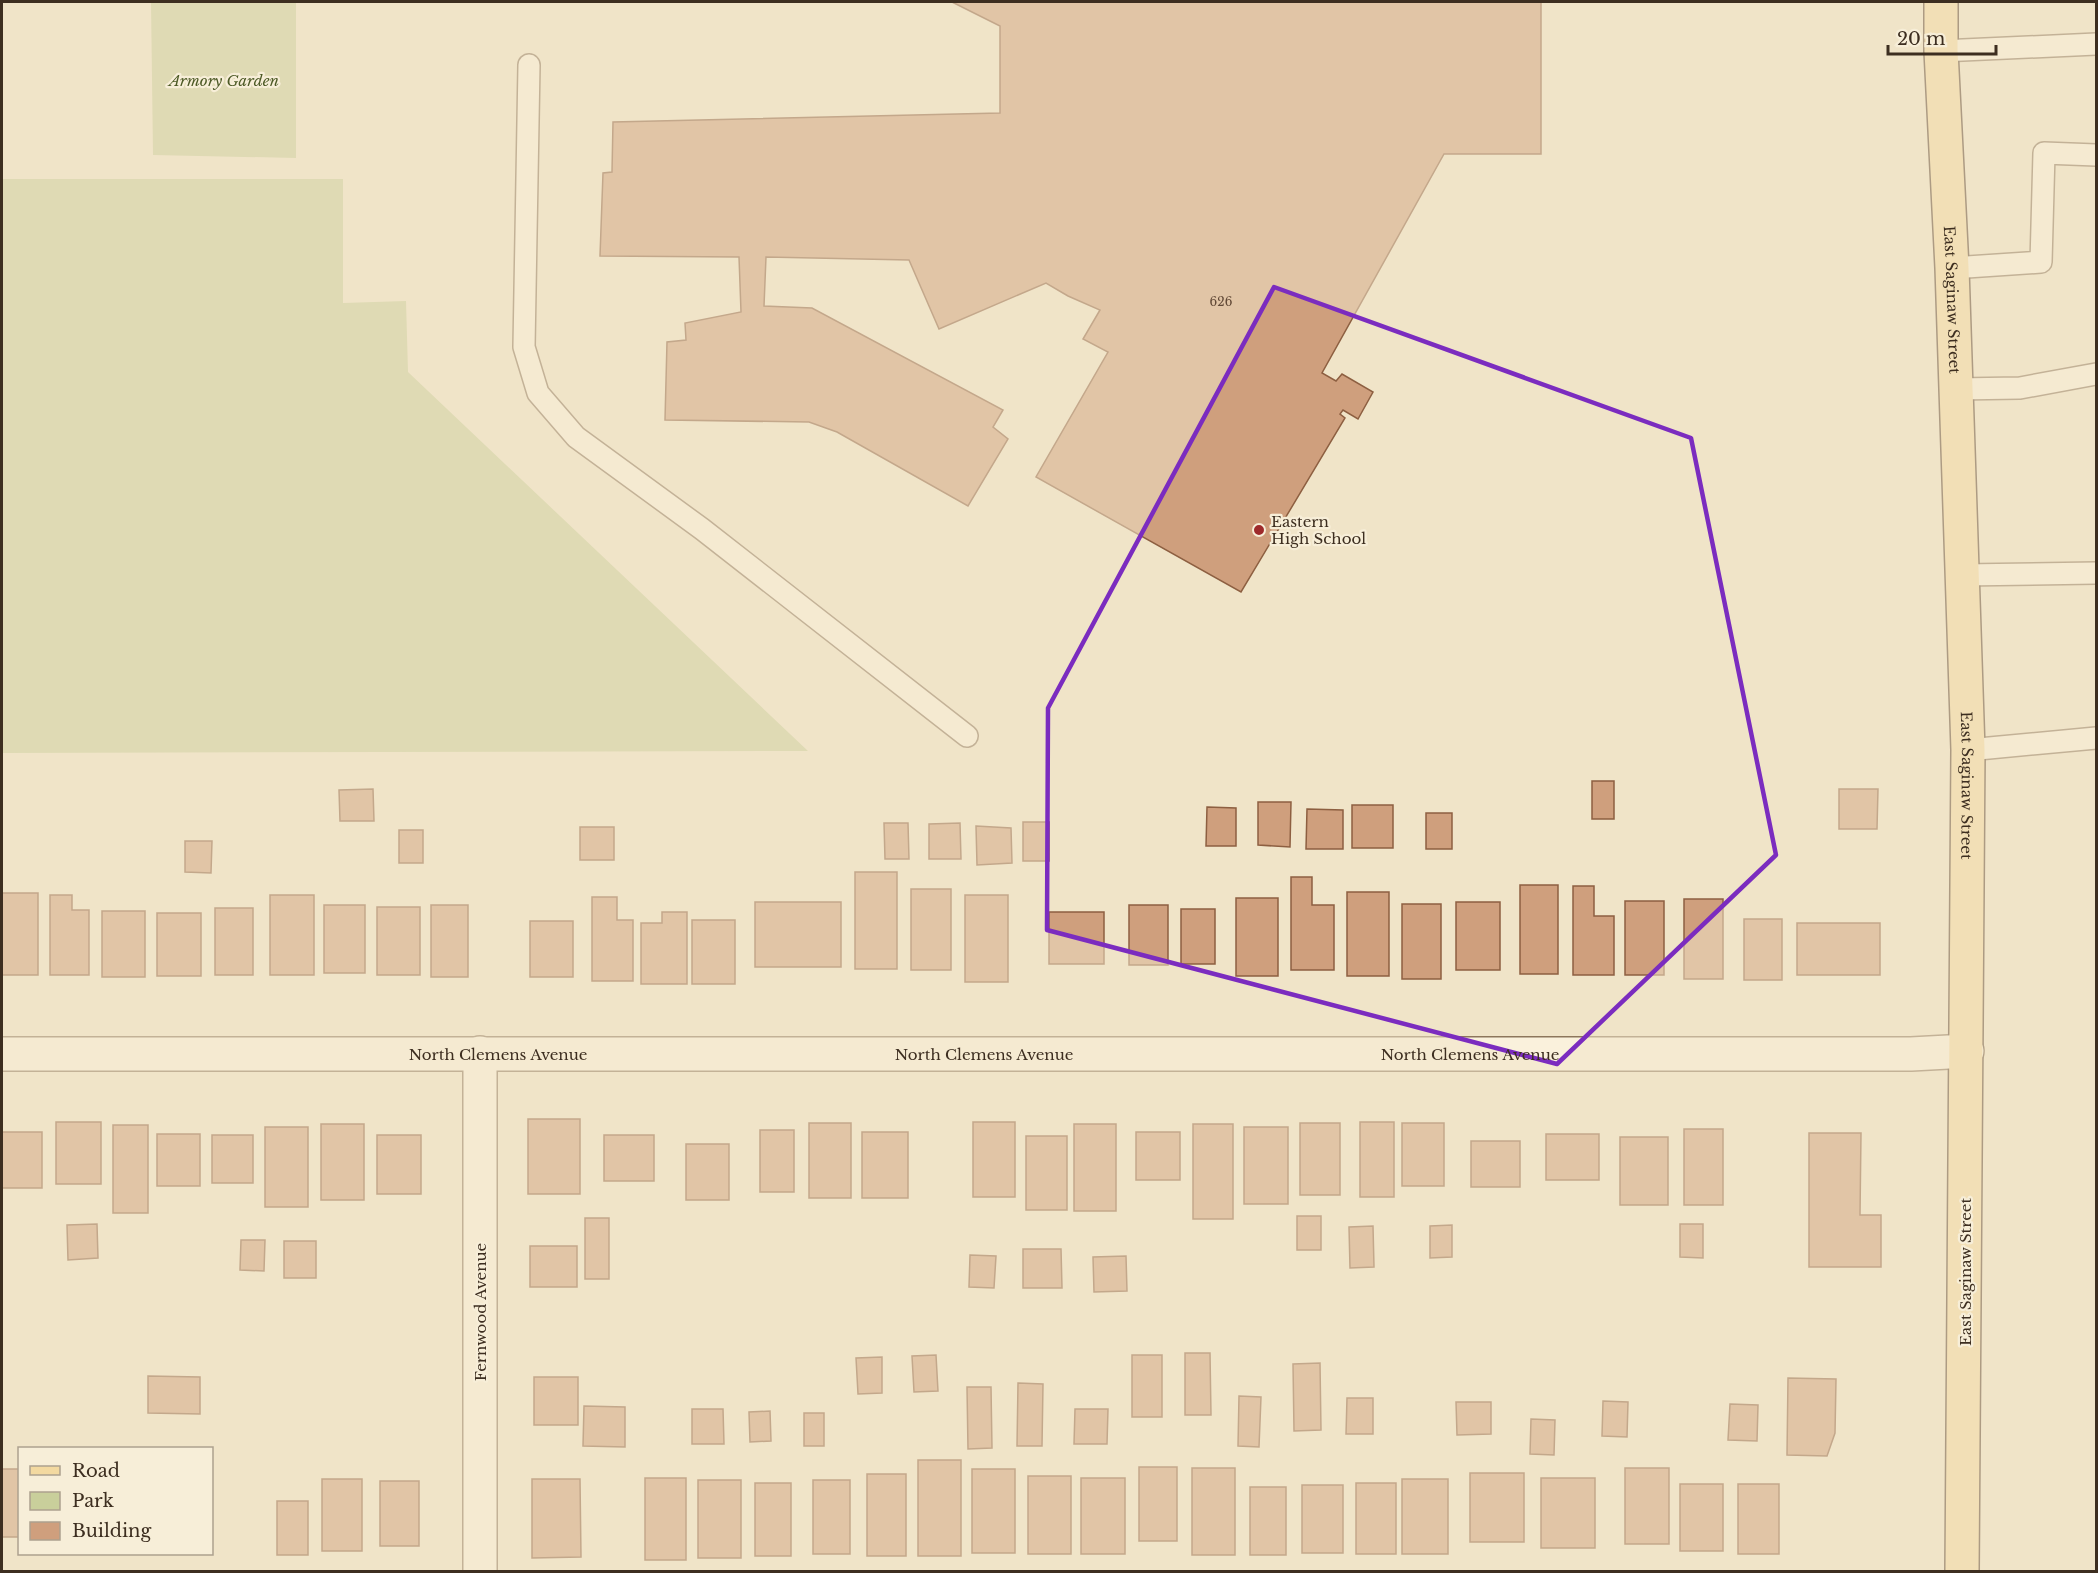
<svg xmlns="http://www.w3.org/2000/svg" width="2098" height="1573" viewBox="0 0 2098 1573" font-family="'Libre Baskerville',serif">
<style>
.green{fill:#c9cf9b}
.building{fill:#cf9f7d;stroke:#8d5f41;stroke-width:1.5}
.lines{fill:none;stroke-linecap:round;stroke-linejoin:round}
.lane-casing{stroke:#8d765c;stroke-width:24}
.street-casing{stroke:#8d765c;stroke-width:36}
.primary-casing{stroke:#5b4430;stroke-width:36}
.lane{stroke:#faf1dc;stroke-width:21}
.street{stroke:#faf1dc;stroke-width:33}
.primary{stroke:#f3d9a0;stroke-width:33}
.marked{fill:none;stroke:#7b2cbf;stroke-width:4.5;stroke-linejoin:round}
.poi-dot{fill:#9e2a2b;stroke:#f7eed8;stroke-width:2}
.labels{text-anchor:middle;dominant-baseline:central;stroke-width:4.5;stroke-linejoin:round;paint-order:stroke}
.number-label{font-size:12px;fill:#624a37}
.park-label{font-size:15px;font-style:italic;fill:#4d5a26;stroke:#f7eed8}
.street-label{font-size:15px;fill:#3d2e20;stroke:#f7eed8}
.poi-label{font-size:15px;fill:#3d2e20;stroke:#f7eed8;text-anchor:start}
</style>
<rect width="100%" height="100%" fill="#f0e4c8"/>
<g class="green">
<polygon points="151,2 296,2 296,158 153,155"/>
<polygon points="2,179 343,179 343,303 406,301 408,372 808,751 2,753"/>
</g>
<g class="building">
<polygon points="952,2 1541,2 1541,154 1444,154 1322,373 1336,381 1342,374 1373,392 1358,419 1343,410 1340,414 1345,418 1241,592 1036,477 1108,352 1083,339 1100,310 1068,296 1046,283 939,329 909,260 766,257 764,306 812,308 1003,410 993,427 1008,439 968,506 837,432 809,422 665,420 667,342 686,340 685,323 741,312 739,257 600,256 603,173 612,172 613,122 1000,113 1000,26"/>
<rect x="1592" y="781" width="22" height="38"/>
<polygon points="373,789 374,821 340,821 339,790"/>
<polygon points="1839,789 1878,789 1877,829 1839,829"/>
<polygon points="1258,802 1291,802 1290,847 1258,845"/>
<rect x="1352" y="805" width="41" height="43"/>
<polygon points="1207,807 1236,808 1236,846 1206,846"/>
<polygon points="1307,809 1343,810 1343,849 1306,849"/>
<rect x="1426" y="813" width="26" height="36"/>
<rect x="1023" y="822" width="26" height="39"/>
<polygon points="884,823 908,823 909,859 885,859"/>
<polygon points="960,823 961,859 929,859 929,824"/>
<polygon points="976,826 1011,828 1012,863 977,865"/>
<rect x="580" y="827" width="34" height="33"/>
<rect x="399" y="830" width="24" height="33"/>
<polygon points="185,841 212,841 211,873 185,872"/>
<rect x="855" y="872" width="42" height="97"/>
<polygon points="1291,877 1312,877 1312,905 1334,905 1334,970 1291,970"/>
<rect x="1520" y="885" width="38" height="89"/>
<polygon points="1573,886 1594,886 1594,916 1614,916 1614,975 1573,975"/>
<rect x="911" y="889" width="40" height="81"/>
<rect x="1347" y="892" width="42" height="84"/>
<rect x="2" y="893" width="36" height="82"/>
<polygon points="50,895 72,895 72,910 89,910 89,975 50,975"/>
<rect x="270" y="895" width="44" height="80"/>
<rect x="965" y="895" width="43" height="87"/>
<polygon points="592,897 617,897 617,920 633,920 633,981 592,981"/>
<rect x="1236" y="898" width="42" height="78"/>
<rect x="1684" y="899" width="39" height="80"/>
<rect x="1625" y="901" width="39" height="74"/>
<rect x="755" y="902" width="86" height="65"/>
<rect x="1456" y="902" width="44" height="68"/>
<rect x="1402" y="904" width="39" height="75"/>
<rect x="324" y="905" width="41" height="68"/>
<rect x="431" y="905" width="37" height="72"/>
<rect x="1129" y="905" width="39" height="60"/>
<rect x="377" y="907" width="43" height="68"/>
<rect x="215" y="908" width="38" height="67"/>
<rect x="1181" y="909" width="34" height="55"/>
<rect x="102" y="911" width="43" height="66"/>
<polygon points="662,912 687,912 687,984 641,984 641,923 662,923"/>
<rect x="1049" y="912" width="55" height="52"/>
<rect x="157" y="913" width="44" height="63"/>
<rect x="1744" y="919" width="38" height="61"/>
<rect x="692" y="920" width="43" height="64"/>
<rect x="530" y="921" width="43" height="56"/>
<rect x="1797" y="923" width="83" height="52"/>
<rect x="528" y="1119" width="52" height="75"/>
<rect x="56" y="1122" width="45" height="62"/>
<rect x="973" y="1122" width="42" height="75"/>
<rect x="1360" y="1122" width="34" height="75"/>
<rect x="809" y="1123" width="42" height="75"/>
<rect x="1300" y="1123" width="40" height="72"/>
<rect x="1402" y="1123" width="42" height="63"/>
<rect x="321" y="1124" width="43" height="76"/>
<rect x="1074" y="1124" width="42" height="87"/>
<rect x="1193" y="1124" width="40" height="95"/>
<rect x="113" y="1125" width="35" height="88"/>
<rect x="265" y="1127" width="43" height="80"/>
<rect x="1244" y="1127" width="44" height="77"/>
<rect x="1684" y="1129" width="39" height="76"/>
<rect x="760" y="1130" width="34" height="62"/>
<rect x="2" y="1132" width="40" height="56"/>
<rect x="862" y="1132" width="46" height="66"/>
<rect x="1136" y="1132" width="44" height="48"/>
<polygon points="1809,1133 1861,1133 1860,1215 1881,1215 1881,1267 1809,1267"/>
<rect x="157" y="1134" width="43" height="52"/>
<rect x="1546" y="1134" width="53" height="46"/>
<rect x="212" y="1135" width="41" height="48"/>
<rect x="377" y="1135" width="44" height="59"/>
<rect x="604" y="1135" width="50" height="46"/>
<rect x="1026" y="1136" width="41" height="74"/>
<rect x="1620" y="1137" width="48" height="68"/>
<rect x="1471" y="1141" width="49" height="46"/>
<rect x="686" y="1144" width="43" height="56"/>
<rect x="1297" y="1216" width="24" height="34"/>
<rect x="585" y="1218" width="24" height="61"/>
<polygon points="97,1224 98,1258 68,1260 67,1225"/>
<polygon points="1680,1224 1703,1224 1703,1258 1680,1257"/>
<polygon points="1452,1225 1452,1257 1430,1258 1430,1226"/>
<polygon points="1373,1226 1374,1267 1350,1268 1349,1227"/>
<polygon points="241,1240 265,1240 264,1271 240,1270"/>
<rect x="284" y="1241" width="32" height="37"/>
<rect x="530" y="1246" width="47" height="41"/>
<polygon points="1023,1249 1061,1249 1062,1288 1023,1288"/>
<polygon points="970,1255 996,1256 994,1288 969,1287"/>
<polygon points="1126,1256 1127,1291 1094,1292 1093,1257"/>
<polygon points="1185,1353 1210,1353 1211,1415 1185,1415"/>
<polygon points="936,1355 938,1391 914,1392 912,1356"/>
<rect x="1132" y="1355" width="30" height="62"/>
<polygon points="882,1357 882,1393 858,1394 856,1358"/>
<polygon points="1320,1363 1321,1430 1294,1431 1293,1364"/>
<polygon points="148,1376 200,1377 200,1414 148,1413"/>
<rect x="534" y="1377" width="44" height="48"/>
<polygon points="1788,1378 1836,1379 1835,1433 1827,1456 1787,1455"/>
<polygon points="1018,1383 1043,1384 1042,1446 1017,1446"/>
<polygon points="967,1387 991,1387 992,1448 968,1449"/>
<polygon points="1239,1396 1261,1397 1259,1447 1238,1446"/>
<polygon points="1347,1398 1373,1398 1373,1434 1346,1434"/>
<polygon points="1603,1401 1628,1402 1627,1437 1602,1436"/>
<polygon points="1456,1402 1491,1402 1491,1434 1457,1435"/>
<polygon points="1730,1404 1758,1405 1757,1441 1728,1440"/>
<polygon points="584,1406 625,1407 625,1447 583,1446"/>
<polygon points="692,1409 723,1409 724,1444 692,1444"/>
<polygon points="1075,1409 1108,1409 1107,1444 1074,1444"/>
<polygon points="770,1411 771,1441 750,1442 749,1412"/>
<rect x="804" y="1413" width="20" height="33"/>
<polygon points="1531,1419 1555,1420 1554,1455 1530,1454"/>
<rect x="918" y="1460" width="43" height="96"/>
<rect x="1139" y="1467" width="38" height="74"/>
<rect x="1192" y="1468" width="43" height="87"/>
<rect x="1625" y="1468" width="44" height="76"/>
<rect x="2" y="1469" width="18" height="68"/>
<rect x="972" y="1469" width="43" height="84"/>
<rect x="1470" y="1473" width="54" height="69"/>
<rect x="867" y="1474" width="39" height="82"/>
<rect x="1028" y="1476" width="43" height="78"/>
<rect x="645" y="1478" width="41" height="82"/>
<rect x="1081" y="1478" width="44" height="76"/>
<rect x="1541" y="1478" width="54" height="70"/>
<rect x="322" y="1479" width="40" height="72"/>
<polygon points="532,1479 580,1479 581,1557 532,1558"/>
<rect x="1402" y="1479" width="46" height="75"/>
<rect x="698" y="1480" width="43" height="78"/>
<rect x="813" y="1480" width="37" height="74"/>
<rect x="380" y="1481" width="39" height="65"/>
<rect x="755" y="1483" width="36" height="73"/>
<rect x="1356" y="1483" width="40" height="71"/>
<rect x="1680" y="1484" width="43" height="67"/>
<rect x="1738" y="1484" width="41" height="70"/>
<rect x="1302" y="1485" width="41" height="68"/>
<rect x="1250" y="1487" width="36" height="68"/>
<rect x="277" y="1501" width="31" height="54"/>
</g>
<g class="lines">
<defs>
<g id="lane">
<polyline points="1941,51 2096,44"/>
<polyline points="529,65 524,347 538,393 576,437 702,529 967,736"/>
<polyline points="1952,268 2041,262 2044,153 2096,155"/>
<polyline points="1956,389 2020,388 2096,374"/>
<polyline points="1962,575 2096,573"/>
<polyline points="1968,750 2096,738"/>
</g>
<g id="street">
<path id="s1" d="M2,1054H1911L1967,1051"/>
<polyline points="480,1572 480,1053"/>
</g>
<g id="primary">
<path id="s2" d="M1941,2V51L1952,268L1968,750L1962,1572"/>
</g>
</defs>
<use href="#lane" class="lane-casing"/>
<use href="#street" class="street-casing"/>
<use href="#primary" class="primary-casing"/>
<use href="#lane" class="lane"/>
<use href="#street" class="street"/>
<use href="#primary" class="primary"/>
</g>
<path d="M0 0H2098V1573H0ZM1274,287L1691,438L1776,855L1557,1064L1047,930L1048,708Z" fill="#f0e4c8" fill-opacity=".55" fill-rule="evenodd"/>
<path class="marked" d="M1274,287L1691,438L1776,855L1557,1064L1047,930L1048,708Z"/>
<circle class="poi-dot" cx="1259" cy="530" r="6"/>
<g class="labels">
<g class="number-label">
<text x="1221" y="301">626</text>
</g>
<g class="park-label">
<text x="224" y="80">Armory Garden</text>
</g>
<g class="street-label">
<text stroke="none"><textPath href="#s2" startOffset="298">East Saginaw Street</textPath></text>
<text stroke="none"><textPath href="#s2" startOffset="784">East Saginaw Street</textPath></text>
<text stroke="none"><textPath href="#s1" startOffset="496">North Clemens Avenue</textPath></text>
<text stroke="none"><textPath href="#s1" startOffset="982">North Clemens Avenue</textPath></text>
<text stroke="none"><textPath href="#s1" startOffset="1468">North Clemens Avenue</textPath></text>
<text transform="translate(1965 1272) rotate(-90)">East Saginaw Street</text>
<text transform="translate(480 1312) rotate(-90)">Fernwood Avenue</text>
</g>
<g class="poi-label">
<text x="1271" y="521">Eastern<tspan x="1271" dy="17">High School</tspan></text>
</g>
</g>
<rect width="2098" height="1573" fill="none" stroke="#3d2e20" stroke-width="6"/>
<rect x="18" y="1447" width="195" height="108" fill="#f7eed8" stroke="#ada18e" stroke-width="1.5"/>
<rect x="30" y="1466" width="30" height="9" fill="#f3d9a0" stroke="#ada18e" stroke-width="1.5"/>
<text x="72" y="1477" font-size="18" fill="#3d2e20">Road</text>
<rect x="30" y="1492" width="30" height="18" fill="#c9cf9b" stroke="#ada18e" stroke-width="1.5"/>
<text x="72" y="1507" font-size="18" fill="#3d2e20">Park</text>
<rect x="30" y="1522" width="30" height="18" fill="#cf9f7d" stroke="#ada18e" stroke-width="1.5"/>
<text x="72" y="1537" font-size="18" fill="#3d2e20">Building</text>
<path d="M1888 45v9h108v-9" fill="none" stroke="#3d2e20" stroke-width="3"/>
<text x="1897" y="45" font-size="18" fill="#3d2e20" stroke="#f7eed8" stroke-width="4.5" paint-order="stroke">20 m</text>
</svg>
